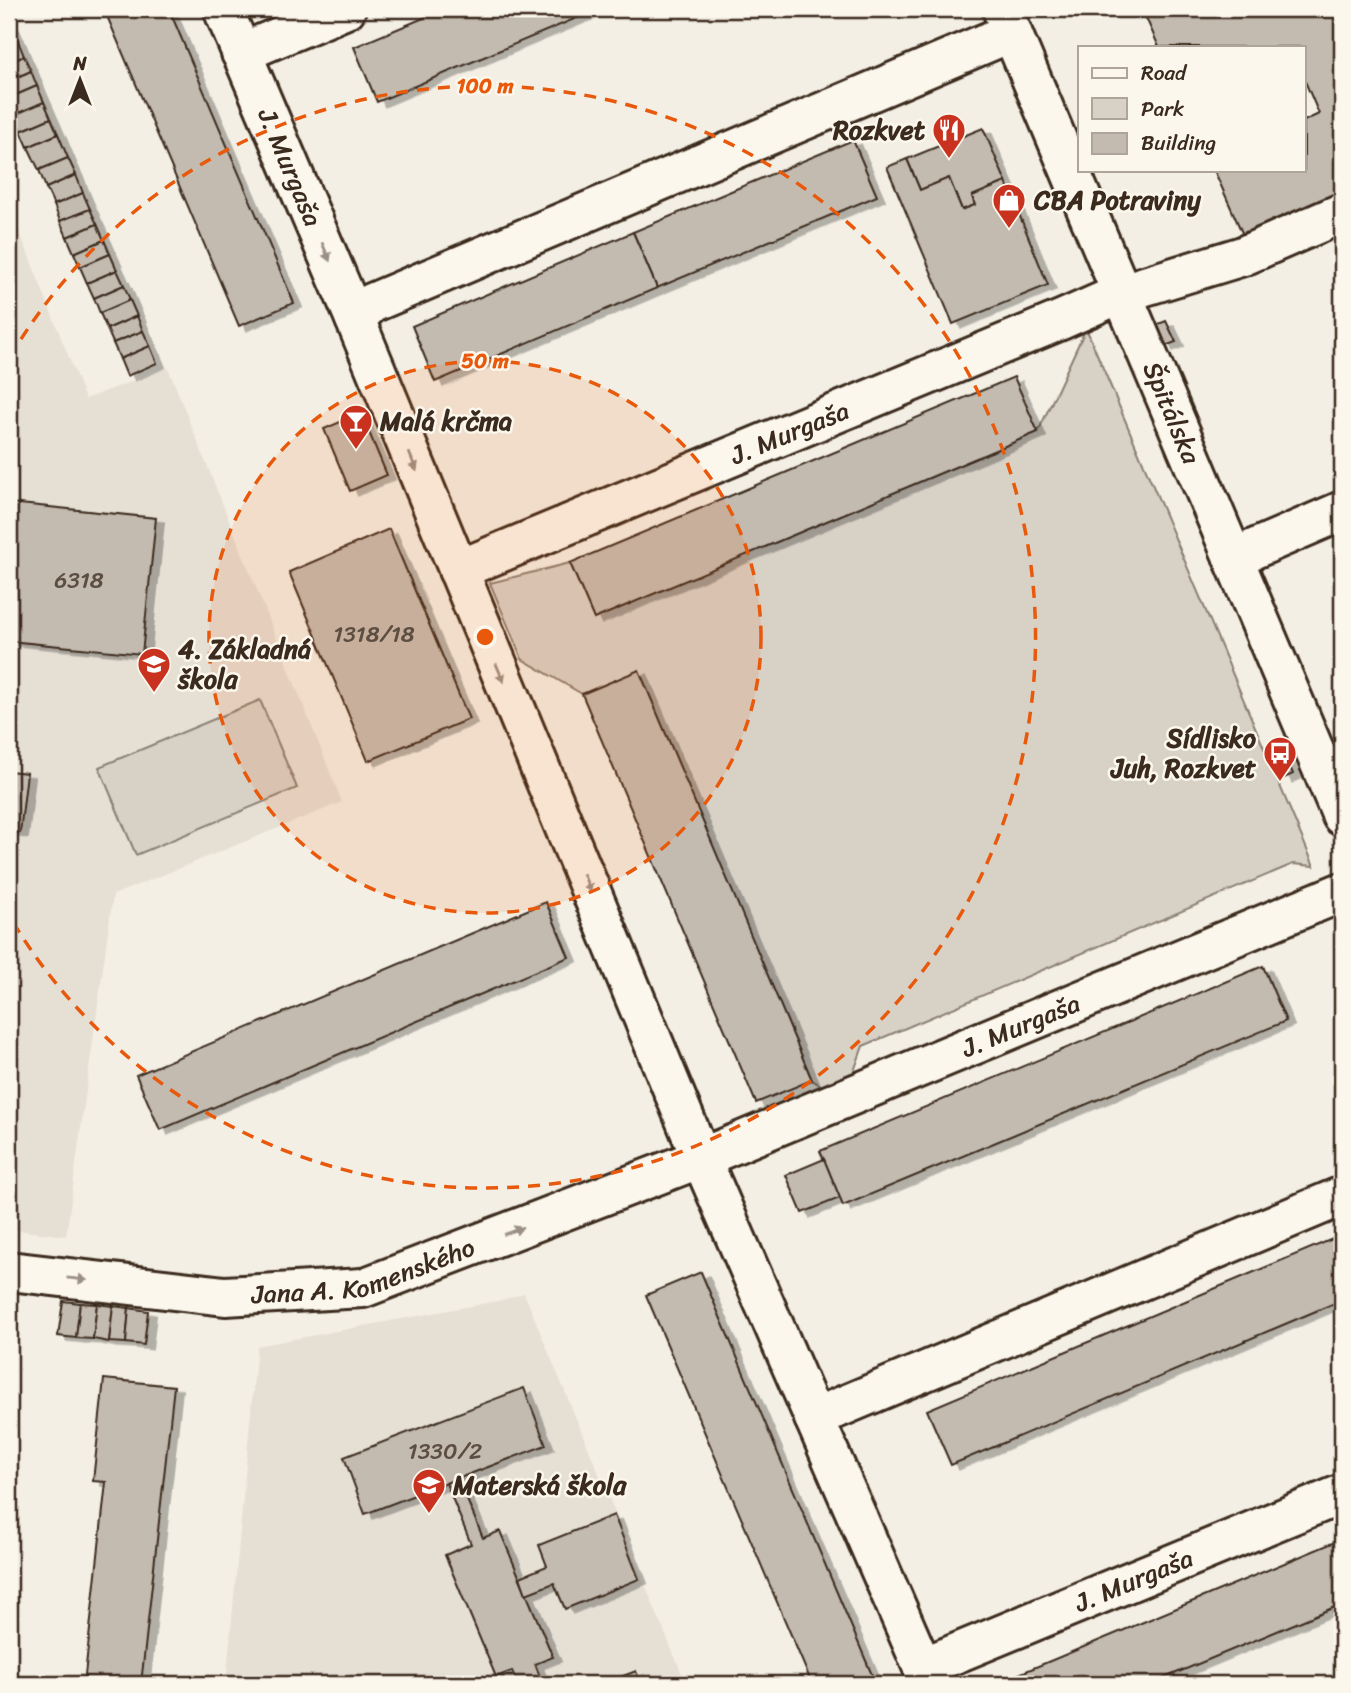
<svg xmlns="http://www.w3.org/2000/svg" width="1351" height="1693" viewBox="0 0 1351 1693" font-family="Sriracha,sans-serif">
<style>
.built{fill:#e5dfd4}
.green{fill:#d8d1c6;stroke:#8a7e72;stroke-width:2}
.building{fill:#c3bbb0;stroke:#3b2a1e;stroke-width:2;filter:url(#shadow)}
.lines{fill:none;stroke-linecap:round;stroke-linejoin:round}
.minor-casing{stroke:#3b2a1e;stroke-width:44}
.minor{stroke:#fbf7ec;stroke-width:38}
.oneway{fill:#9b9085}
.ring{fill:none;stroke:#e8590c;stroke-width:3.5;stroke-dasharray:12 9}
.labels{text-anchor:middle;dominant-baseline:central;stroke-width:5;stroke-linejoin:round;paint-order:stroke}
.number-label{font-size:23px;fill:#5d4e42}
.poi-label{font-size:26px;font-weight:bold;fill:#3b2a1e;stroke:#fbf7ec;text-anchor:start}
.street-label{font-size:26px;fill:#3b2a1e;stroke:#fbf7ec}
.centre{fill:#e8590c;stroke:#fbf7ec;stroke-width:3.5}
.ring-label{font-size:21px;text-anchor:middle;font-weight:bold;fill:#e8590c;stroke:#fbf7ec;stroke-width:5;stroke-linejoin:round;paint-order:stroke}
</style>
<defs>
<filter id="shadow"><feDropShadow dx="8" dy="4.5" stdDeviation="0" flood-color="#0004"/></filter>
</defs>
<rect width="100%" height="100%" fill="#f3efe4"/>
<filter id="ink" filterUnits="userSpaceOnUse"><feTurbulence type="fractalNoise" baseFrequency=".0143" numOctaves="2"/><feDisplacementMap in="SourceGraphic" scale="14" xChannelSelector="R" yChannelSelector="G"/><feConvolveMatrix kernelMatrix="1 2 1 2 8 2 1 2 1" color-interpolation-filters="sRGB"/></filter>
<g filter="url(#ink)">
<g class="built">
<polygon points="9,205 85,399 168,368 342,802 113,895 66,1236 9,1229"/>
<polygon points="524,1293 686,1684 226,1684 257,1346 503,1300"/>
</g>
<g class="green">
<polygon points="1086,328 1314,866 1293,864 863,1046 844,1099 812,1080 638,671 582,694 522,659 490,583 570,563 594,619 1038,432"/>
<polygon points="260,700 297,788 136,855 99,767"/>
</g>
<g class="building">
<polygon points="104,9 169,9 294,303 239,326"/>
<polygon points="445,9 598,9 377,102 354,47"/>
<polygon points="1142,9 1342,9 1342,191 1243,235 1214,170 1304,170 1304,121 1319,114 1304,79 1304,47 1159,47"/>
<polygon points="11,26 18,41 9,45 9,27"/>
<polygon points="18,41 24,56 9,63 9,45"/>
<polygon points="24,56 31,71 9,81 9,63"/>
<polygon points="31,71 37,86 9,98 9,81"/>
<polygon points="37,86 44,102 14,115 9,98"/>
<polygon points="44,102 51,118 21,131 14,115"/>
<polygon points="51,118 58,134 28,147 21,131"/>
<polygon points="983,128 1006,182 972,196 975,205 962,210 949,178 920,190 907,159"/>
<polygon points="58,134 68,158 39,170 28,147"/>
<polygon points="853,140 877,196 657,288 633,232"/>
<polygon points="68,158 76,175 46,188 39,170"/>
<polygon points="907,159 920,190 949,178 962,210 975,205 972,196 1006,182 1048,285 953,324 887,167"/>
<polygon points="76,175 83,193 54,205 46,188"/>
<polygon points="83,193 90,209 60,221 54,205"/>
<polygon points="90,209 97,224 67,237 60,221"/>
<polygon points="97,224 104,240 74,253 67,237"/>
<polygon points="633,232 657,288 435,382 412,326"/>
<polygon points="104,240 110,254 80,267 74,253"/>
<polygon points="110,254 117,270 87,283 80,267"/>
<polygon points="117,270 124,285 94,298 87,283"/>
<polygon points="124,285 130,300 100,313 94,298"/>
<polygon points="130,300 137,316 107,329 100,313"/>
<polygon points="137,316 143,331 113,343 107,329"/>
<polygon points="1166,321 1176,342 1165,346 1156,325"/>
<polygon points="143,331 150,346 120,359 113,343"/>
<polygon points="150,346 157,363 127,376 120,359"/>
<polygon points="1014,377 1038,432 594,619 570,563"/>
<polygon points="361,413 387,475 350,491 324,429"/>
<polygon points="10,503 156,518 142,654 9,641 9,519"/>
<polygon points="389,529 469,719 368,761 289,572"/>
<polygon points="639,670 812,1080 756,1103 582,694"/>
<polygon points="1281,747 1293,774 1284,778 1272,751"/>
<polygon points="9,771 27,773 20,833 9,832"/>
<polygon points="546,902 569,957 160,1130 136,1075"/>
<polygon points="1263,966 1286,1021 843,1206 820,1151"/>
<polygon points="824,1159 840,1198 802,1213 786,1175"/>
<polygon points="1342,1235 1342,1300 951,1465 927,1410"/>
<polygon points="701,1272 875,1682 869,1684 812,1684 646,1295"/>
<polygon points="63,1301 80,1303 76,1338 58,1336"/>
<polygon points="80,1303 97,1304 93,1339 76,1338"/>
<polygon points="97,1304 113,1306 109,1342 93,1339"/>
<polygon points="113,1306 129,1308 126,1343 109,1342"/>
<polygon points="129,1308 148,1311 144,1345 126,1343"/>
<polygon points="104,1379 174,1386 141,1684 84,1684 106,1482 93,1481"/>
<polygon points="524,1388 546,1445 365,1514 344,1457"/>
<polygon points="458,1478 483,1538 500,1531 553,1657 535,1664 543,1684 518,1684 512,1671 496,1677 445,1555 471,1544 446,1483"/>
<polygon points="614,1515 639,1579 565,1609 554,1583 526,1594 520,1577 547,1566 539,1545"/>
<polygon points="1342,1539 1342,1604 1150,1684 995,1684"/>
<polygon points="636,1671 641,1684 602,1684"/>
</g>
<g class="lines">
<defs>
<g id="minor">
<path id="s1" d="M223,9L355,319L701,1158L930,1684"/>
<path id="s2" d="M1002,9L1342,816"/>
<polyline points="241,53 346,9"/>
<polyline points="355,319 372,303 1012,32"/>
<polyline points="1233,558 1342,511"/>
<path id="s3" d="M458,570L1061,320L1122,293L1243,256L1342,213"/>
<path id="s4" d="M9,1271L225,1296L363,1288L701,1158L1342,892"/>
<polyline points="814,1418 1342,1196"/>
<path id="s5" d="M923,1667L1342,1494"/>
</g>
</defs>
<use href="#minor" class="minor-casing"/>
<use href="#minor" class="minor"/>
</g>
<defs><path id="oneway-solid" d="M-6-.8H1V-3.2L6.5 0L1 3.2V.8H-6Z" transform="scale(1.75)"/></defs>
<g class="oneway">
<use href="#oneway-solid" transform="translate(326 252) rotate(67)"/>
<use href="#oneway-solid" transform="translate(413 462) rotate(68)"/>
<use href="#oneway-solid" transform="translate(500 673) rotate(67)"/>
<use href="#oneway-solid" transform="translate(587 883) rotate(68)"/>
<use href="#oneway-solid" transform="translate(513 1231) rotate(-21)"/>
<use href="#oneway-solid" transform="translate(77 1279) rotate(6)"/>
</g>
</g>
<circle cx="485" cy="637" r="276" fill="#e8590c" fill-opacity=".12"/>
<g class="ring">
<circle cx="485" cy="637" r="276"/>
<path d="M10 357A551 551 0 1 1 10 917"/>
</g>
<defs>
<symbol id="restaurant-pin" viewBox="-11 -11 22 30"><path d="M0 17L-7.5 6A9.5 9.5 0 1 1 7.5 6Z" fill="#c8321e" stroke="#fbf7ec"/><path d="M-5-6h1v4h1v-4h1v4h1v-4h1v5L-1.5 .5V6h-2V.5L-5-1ZM5-6V6H3V1.5H1.5Q1.5-4 5-6Z" fill="#fff"/></symbol>
<symbol id="shop-pin" viewBox="-11 -11 22 30"><path d="M0 17L-7.5 6A9.5 9.5 0 1 1 7.5 6Z" fill="#c8321e" stroke="#fbf7ec"/><path d="M-5-2.5h2.3a2.7 3.5 0 0 1 5.4 0H5L5.5 6h-11ZM-1.5-2.5h3a1.5 2.3 0 0 0-3 0Z" fill="#fff"/></symbol>
<symbol id="bar-pin" viewBox="-11 -11 22 30"><path d="M0 17L-7.5 6A9.5 9.5 0 1 1 7.5 6Z" fill="#c8321e" stroke="#fbf7ec"/><path d="M-6-5H6L.8 .8V4.5H3.5V6h-7V4.5H-.8V.8Z" fill="#fff"/></symbol>
<symbol id="school-pin" viewBox="-11 -11 22 30"><path d="M0 17L-7.5 6A9.5 9.5 0 1 1 7.5 6Z" fill="#c8321e" stroke="#fbf7ec"/><path d="M0-5L7-2L0 1L-7-2ZM-4 1L0 2.5L4 1V4Q0 6-4 4Z" fill="#fff"/></symbol>
<symbol id="bus-pin" viewBox="-11 -11 22 30"><path d="M0 17L-7.5 6A9.5 9.5 0 1 1 7.5 6Z" fill="#c8321e" stroke="#fbf7ec"/><path d="M-5-6H5V4H4V6H2V4H-2V6H-4V4H-5ZM-3.5-4V0h7V-4ZM-3.5 1.2v1.5H-2V1.2ZM2 1.2v1.5H3.5V1.2Z" fill="#fff"/></symbol>
</defs>
<g fill-rule="evenodd">
<use href="#restaurant-pin" x="930" y="111" width="38" height="52"/>
<use href="#shop-pin" x="990" y="181" width="38" height="52"/>
<use href="#bar-pin" x="337" y="402" width="38" height="52"/>
<use href="#school-pin" x="135" y="645" width="38" height="52"/>
<use href="#bus-pin" x="1261" y="734" width="38" height="52"/>
<use href="#school-pin" x="410" y="1466" width="38" height="52"/>
</g>
<g class="labels">
<g class="number-label">
<text x="79" y="580">6318</text>
<text x="374" y="634">1318/18</text>
<text x="445" y="1451">1330/2</text>
</g>
<g class="poi-label">
<text x="925" y="130" text-anchor="end">Rozkvet</text>
<text x="1034" y="200">CBA Potraviny</text>
<text x="380" y="421">Malá krčma</text>
<text x="178" y="649">4. Základná<tspan x="178" dy="30">škola</tspan></text>
<text x="1256" y="738" text-anchor="end">Sídlisko<tspan x="1256" dy="30">Juh, Rozkvet</tspan></text>
<text x="453" y="1485">Materská škola</text>
</g>
<g class="street-label">
<text stroke="none"><textPath href="#s1" startOffset="172">J. Murgaša</textPath></text>
<text stroke="none"><textPath href="#s2" startOffset="438">Špitálska</textPath></text>
<text stroke="none"><textPath href="#s3" startOffset="359">J. Murgaša</textPath></text>
<text stroke="none"><textPath href="#s4" startOffset="1064">J. Murgaša</textPath></text>
<text stroke="none"><textPath href="#s4" startOffset="359">Jana A. Komenského</textPath></text>
<text stroke="none"><textPath href="#s5" startOffset="228">J. Murgaša</textPath></text>
</g>
</g>
<circle cx="485" cy="637" r="10" class="centre"/>
<g class="ring-label">
<text x="485" y="93">100 m</text>
<text x="485" y="368">50 m</text>
</g>
<rect width="1351" height="1693" fill="none" stroke="#fbf7ec" stroke-width="35"/>
<rect x="18" y="18" width="1316" height="1658" fill="none" stroke="#3b2a1e" stroke-width="2.5" filter="url(#ink)"/>
<rect x="1078" y="46" width="228" height="126" fill="#fbf7ec" stroke="#aea59a" stroke-width="2"/>
<rect x="1092" y="68" width="35" height="10" fill="#fbf7ec" stroke="#aea59a" stroke-width="2"/>
<text x="1141" y="80" font-size="21" fill="#3b2a1e">Road</text>
<rect x="1092" y="98" width="35" height="21" fill="#d8d1c6" stroke="#aea59a" stroke-width="2"/>
<text x="1141" y="116" font-size="21" fill="#3b2a1e">Park</text>
<rect x="1092" y="133" width="35" height="21" fill="#c3bbb0" stroke="#aea59a" stroke-width="2"/>
<text x="1141" y="150" font-size="21" fill="#3b2a1e">Building</text>
<g transform="translate(80 80)" stroke="#fbf7ec" stroke-width="5" paint-order="stroke">
<path d="M0-5L12 26L0 18L-12 26Z" fill="#3b2a1e"/>
<text y="-10" font-size="19" font-weight="bold" text-anchor="middle" fill="#3b2a1e">N</text>
</g>
</svg>
